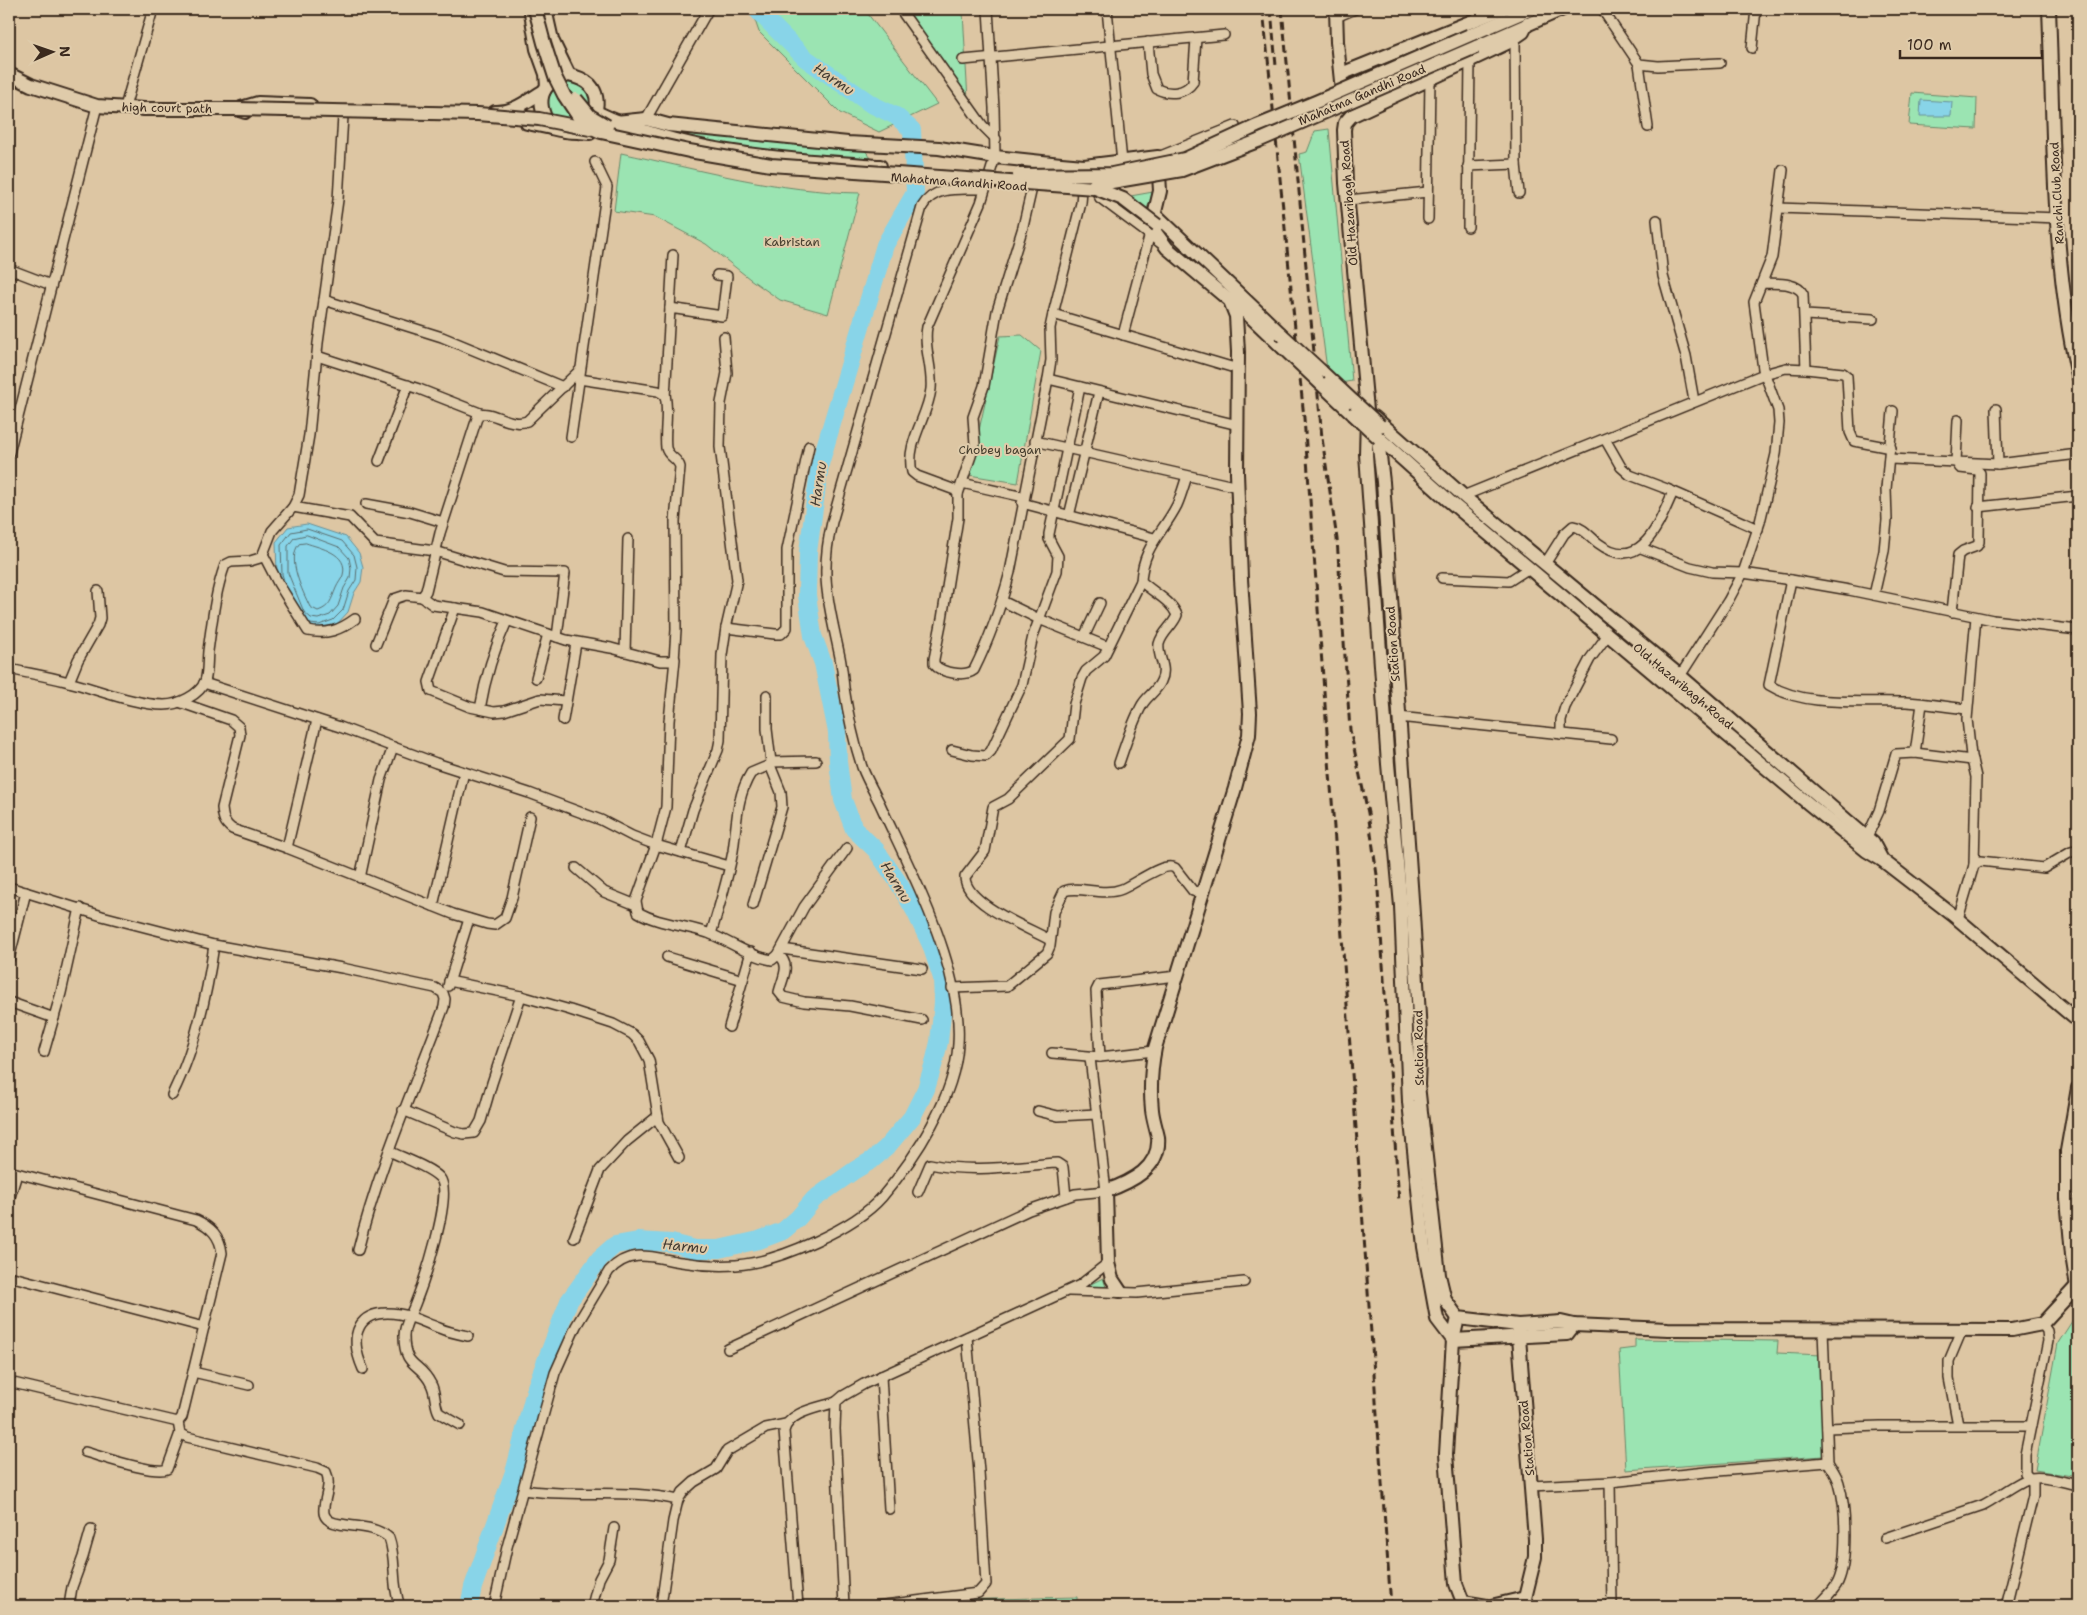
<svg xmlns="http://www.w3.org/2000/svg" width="2087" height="1615" viewBox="0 0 2087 1615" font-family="'Shantell Sans',sans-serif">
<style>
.green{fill:#9be4b2;stroke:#6b8768}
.water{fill:#88d4e8;stroke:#699097}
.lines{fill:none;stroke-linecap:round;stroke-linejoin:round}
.shore{stroke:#5a6e6f;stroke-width:1}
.river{stroke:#88d4e8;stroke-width:18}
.street-casing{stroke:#3b2a1e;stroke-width:12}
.secondary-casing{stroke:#3b2a1e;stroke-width:16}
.street{stroke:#dfcbaa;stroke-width:9}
.secondary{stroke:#dfcbaa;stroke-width:12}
.rail{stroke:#3b2a1e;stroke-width:3;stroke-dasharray:8 4;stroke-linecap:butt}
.secondary-bridge-casing{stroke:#3b2a1e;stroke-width:16;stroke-linecap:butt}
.secondary-bridge{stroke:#dfcbaa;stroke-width:12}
.labels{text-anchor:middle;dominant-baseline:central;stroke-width:4;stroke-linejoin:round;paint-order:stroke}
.street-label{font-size:12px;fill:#3b2a1e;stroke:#dfcbaa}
.park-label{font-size:12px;fill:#453d2d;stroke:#dfcbaa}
.water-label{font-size:14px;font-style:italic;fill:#433b32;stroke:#dfcbaa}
</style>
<rect width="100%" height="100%" fill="#ddc6a3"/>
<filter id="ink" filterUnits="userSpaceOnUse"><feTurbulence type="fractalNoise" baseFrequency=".02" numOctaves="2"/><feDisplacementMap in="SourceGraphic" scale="10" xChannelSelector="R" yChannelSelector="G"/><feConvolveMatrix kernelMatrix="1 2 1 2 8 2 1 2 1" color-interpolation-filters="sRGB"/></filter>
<g filter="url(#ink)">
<g class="green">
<polygon points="751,9 864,9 937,104 879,132 840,113 759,32"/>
<polygon points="906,9 934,9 935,14 963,12 968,101"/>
<path d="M562,83H573L587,91L591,107L584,122L547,114C545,100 549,90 562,83Z"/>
<polygon points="1912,93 1977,98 1976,129 1909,125"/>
<polygon points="1329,129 1352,381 1329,385 1299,154 1307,152 1315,131"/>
<polygon points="684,132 864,149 871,158 778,153 689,138"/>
<path d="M621,153C700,170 779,192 860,193L828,314L780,300L750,279L706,244L655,217L614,211Z"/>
<polygon points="1153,192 1144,217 1136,219 1108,200"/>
<polygon points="1022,335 1041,351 1018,483 969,475 1000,336"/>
<polygon points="1103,1278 1106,1287 1085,1287"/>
<polygon points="2078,1312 2078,1477 2035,1470 2058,1343"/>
<polygon points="1635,1339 1778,1341 1777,1353 1822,1355 1823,1456 1626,1470 1619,1350 1635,1348"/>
<polygon points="1077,1597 1077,1606 881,1606 954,1600"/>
</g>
<g class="water">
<polygon points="1921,100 1952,102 1951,116 1920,116"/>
<polygon points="307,524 346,537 359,553 363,567 361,582 354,593 348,612 337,624 319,630 307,628 295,619 277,575 276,542 288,527"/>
</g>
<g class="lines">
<g class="shore">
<polygon points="307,535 339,547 349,558 351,568 350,578 344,588 338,606 330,615 318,619 311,618 304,612 288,573 288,546 294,538"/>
<path d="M306,543C320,548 349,553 343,575C342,579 338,583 336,588C331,600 330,607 318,611L310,607C303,592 286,559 299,544Z"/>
<polyline points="285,584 282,574 281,545 291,532 307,529 342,541 354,555 357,567 356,580 349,591 343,610 333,620 319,625 310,624"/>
</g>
<polyline class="river" points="469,1606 473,1587 515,1469 536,1387 569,1301 600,1258 615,1245 638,1241 671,1243 694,1249 719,1249 759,1240 783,1231 798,1218 814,1199 855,1170 872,1160 886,1148 912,1117 926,1089 935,1059 939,1042 943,1003 942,978 931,945 915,911 898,882 876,850 854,829 843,800 838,762 837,732 823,663 813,636 807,595 808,552 820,464 885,245 915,193 912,130 896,116 871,104 805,58 756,9"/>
<defs>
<g id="street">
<polyline points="900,9 983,126 996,139"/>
<path d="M988,9L994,108L995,157L981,203L927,327C923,347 933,368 931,389C928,417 905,443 912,472L917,476L955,490L958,494V518L942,619L934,659V664C941,673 965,677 974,670C990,638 1001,606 1010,572L1048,379L1051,360L1050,328L1053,314"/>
<polyline points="1107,9 1122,162"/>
<polyline points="1602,9 1639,64 1658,66 1720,63"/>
<polyline points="1336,17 1355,9"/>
<polyline points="1515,38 1516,164 1519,193"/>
<path d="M1148,42L1151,74L1157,89C1169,95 1185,94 1193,82L1196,38"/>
<polyline points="1752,48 1756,9"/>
<polyline points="963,60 1224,35"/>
<polyline points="1639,64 1648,127"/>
<polyline points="125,107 153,9"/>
<polyline points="646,119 708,10"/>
<polyline points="1158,157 1235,126"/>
<polyline points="1468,166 1516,164"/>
<polyline points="1084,168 1081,203 1053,314 1238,369"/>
<polyline points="1094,186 1100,198 1163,245"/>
<polyline points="1348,200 1428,192"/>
<polyline points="1778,208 2058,218"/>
<polyline points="1428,219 1430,78"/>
<polyline points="1657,220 1663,276 1686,356 1694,401"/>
<polyline points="1468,227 1470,60"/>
<polyline points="9,269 51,285"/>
<polyline points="324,300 442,337 563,387"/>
<polyline points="670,308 673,255"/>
<polyline points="1805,315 1873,319"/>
<polyline points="1123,335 1149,237"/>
<polyline points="317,356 419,389 480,413"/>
<polyline points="1806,369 1843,373 1847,376 1850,432 1854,441 1891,448"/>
<polyline points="1048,379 1238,425"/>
<polyline points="665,398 670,308 722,316 727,276 717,275"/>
<polyline points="1996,409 1998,464"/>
<polyline points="1958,420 1956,462 1998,464 2078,454"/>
<polyline points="571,437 607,187 595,162"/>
<polyline points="1605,439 1621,467 1630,475 1667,489 1758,529"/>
<polyline points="1035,441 1238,487"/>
<polyline points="9,453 97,106"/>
<polyline points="1890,459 1956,462 1960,468 1977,470 1980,473 1979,542 1977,546 1963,551 1958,555 1952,612"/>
<polyline points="379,461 408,385"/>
<polyline points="962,483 1024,497"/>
<polyline points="958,494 975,444 973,417 984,386 997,311 1023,227 1034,179"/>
<path d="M1463,496L1764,374L1786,368L1806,369L1803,294C1796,281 1775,284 1762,283"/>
<polyline points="1022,503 1154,538"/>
<polyline points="366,504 410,512 443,522"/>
<polyline points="293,507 350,517 375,543 435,551 504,572 565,573 557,637"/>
<polyline points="1978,507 2078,496"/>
<polyline points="1069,516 1099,392"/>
<polyline points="1641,548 1690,567 1712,572 1743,573 1791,580 1849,590 1993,620 2078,630"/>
<path d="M263,554L278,583L308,631C327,635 340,630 355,619"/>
<path d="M1545,564L1564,534L1573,526C1583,527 1590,537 1598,543C1641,575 1659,523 1673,492"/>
<polyline points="1442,578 1509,581 1526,570"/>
<path d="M1791,580L1769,685C1806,708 1863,700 1906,702C1926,703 1947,707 1967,709"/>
<polyline points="1874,595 1884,551 1887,520 1886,489 1893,411"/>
<path d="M422,597L433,605L483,612L566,640L611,648L660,661H674L676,630L675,521L680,467C678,458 668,457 666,448C664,431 669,413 665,395L658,391L579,379"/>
<polyline points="1002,601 1039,619 1108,647"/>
<polyline points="455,608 429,682 431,691 470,707 494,712 504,711 540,699 565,701"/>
<polyline points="726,628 775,634 781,634 787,628 787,550 809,446"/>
<polyline points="1084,637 1100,603"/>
<path d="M376,644L394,599L406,595L422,597L426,591L440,533L478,415C489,408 510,428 527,421L580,370"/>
<polyline points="625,652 628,539"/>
<path d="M675,659L669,721L666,807L656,845L636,901L638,912C658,924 685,925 708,933C729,941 749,956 772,960L778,955L804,907L847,848"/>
<path d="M9,669C27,673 46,676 65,681C94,688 135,705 164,705C178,705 200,695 205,681C208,672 207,661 208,651C212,623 215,592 225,565L231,562L250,561L260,558L263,554L272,531L293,507L299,495L309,435L318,343L338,200L343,116"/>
<polyline points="1680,676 1728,601 1743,573 1760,522 1776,454 1779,423 1778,410 1763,369 1754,302 1772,257 1783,170"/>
<polyline points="536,678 548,634"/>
<polyline points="69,682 78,660 98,625 100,618 98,591"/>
<polyline points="204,683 340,727 436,763 529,793 601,820 632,836 656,845 729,866"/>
<path d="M179,702L231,720L239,727L240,735L222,808C223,818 224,823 232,829L287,848L453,914L487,924L495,925L505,918L512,898L530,817"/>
<path d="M480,709C485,679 494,649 507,621"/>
<polyline points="1398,717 1611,739"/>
<polyline points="563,720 576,643"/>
<polyline points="1561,734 1561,720 1565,707 1590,659 1607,636"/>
<polyline points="952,750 972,755 986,756 991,751 1022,685 1033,636 1057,571 1058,556 1049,539 1049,534 1080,387"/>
<polyline points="1915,753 1922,704"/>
<polyline points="771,762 816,761"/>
<path d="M1119,763C1126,743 1132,723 1142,705C1147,696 1157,691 1161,681C1168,667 1157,657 1159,644C1162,632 1173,626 1177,615C1170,599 1153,593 1141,581C1143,546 1163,533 1177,505C1181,496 1184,485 1187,476"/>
<polyline points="1867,837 1879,811 1896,754 1915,753 1972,760"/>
<polyline points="287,848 317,720"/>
<polyline points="681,852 693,810 718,750 720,740 722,655 726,628 737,580 720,447 721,403 727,373 724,337"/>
<polyline points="1974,865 1976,777 1971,756 1967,719 1976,617"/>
<polyline points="576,868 604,892 636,905"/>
<polyline points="360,878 381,780 393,747"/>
<path d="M9,887L102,916L214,945L342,968L435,988L443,993L445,999L444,1007C414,1088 379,1166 358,1250"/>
<polyline points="753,905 782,807 781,792 770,765"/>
<polyline points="433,906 464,772"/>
<polyline points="1958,919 1974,865 1980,861 2044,868 2071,852 2078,850"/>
<path d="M711,934C719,907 728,879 733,851C737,824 736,797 751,773L770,765L771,762L767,729V695"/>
<path d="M1050,940C1029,928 965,904 965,877L985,851L993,807L1008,799L1070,739L1074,704L1082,678L1086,671L1104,656L1141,581"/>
<polyline points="782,949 922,969"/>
<path d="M778,955C792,964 782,979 779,992L783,997L804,1002L850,1006L922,1020"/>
<polyline points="667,957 743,980"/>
<polyline points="9,959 26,892"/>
<polyline points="449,981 521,996 570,1010 613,1024 632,1034 639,1041 649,1060 659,1122 679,1158"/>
<polyline points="448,986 469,919"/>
<path d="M952,988L1007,986L1047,953L1050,946L1054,912L1064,891C1080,885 1102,897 1122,889C1135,884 1164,861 1175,868L1193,891L1204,893"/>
<polyline points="9,1002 54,1018"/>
<polyline points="729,1027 751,952"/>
<polyline points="44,1052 61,993 80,908"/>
<polyline points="1052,1053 1100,1057 1096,991 1099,985 1177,976"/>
<polyline points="1100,1057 1154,1051"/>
<path d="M172,1095C195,1049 207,996 214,945"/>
<polyline points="403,1110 455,1132 464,1134 474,1133 481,1121 492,1083 521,996"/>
<polyline points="1038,1111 1058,1116 1097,1114"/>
<path d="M389,1151C403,1158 430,1167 440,1178C454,1194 423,1284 415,1304C411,1315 404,1324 404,1336C404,1369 420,1361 431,1384C436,1393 434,1404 439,1413L460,1425"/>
<path d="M9,1171L196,1220C211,1227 220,1236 222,1253L182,1417L178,1422L9,1382"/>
<path d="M918,1192L930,1164C972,1173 1014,1166 1057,1163L1063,1167L1066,1197"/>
<polyline points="9,1200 17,1174"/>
<polyline points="574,1238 600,1170 627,1141 658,1116"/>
<polyline points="9,1276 204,1327"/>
<polyline points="1069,1291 1137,1293 1244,1282"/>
<polyline points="728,1349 1029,1210 1075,1194 1106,1191 1090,1058"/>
<path d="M363,1369C348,1335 357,1308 399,1314C413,1316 425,1323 439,1328C448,1332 458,1334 468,1336"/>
<polyline points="193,1372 249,1385"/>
<polyline points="881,1376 889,1509"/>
<path d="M178,1422L180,1433L187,1437L317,1468L326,1472C336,1492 307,1519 340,1524C356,1527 376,1526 389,1538C397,1560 391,1584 400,1606"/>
<polyline points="1958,1425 1949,1378 1949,1361 1962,1330"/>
<polyline points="1827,1428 1880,1426 2031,1426"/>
<path d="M85,1452C100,1456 155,1475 167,1469L180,1433"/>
<polyline points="1531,1486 1610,1482"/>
<path d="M523,1490C575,1498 627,1488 678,1500"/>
<path d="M1885,1538L1983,1505C1996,1499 2019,1480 2031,1478C2046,1476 2063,1482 2078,1485"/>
<polyline points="69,1606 72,1587 83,1557 91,1529"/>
<path d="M494,1606L507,1547L555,1373L576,1326L609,1271C631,1247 654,1258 681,1262C699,1265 718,1266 736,1265C778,1262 855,1228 882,1197C916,1157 955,1097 958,1044C962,986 932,915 908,864C899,844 889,824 880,804C874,792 867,780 862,767C854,742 848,714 844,688C843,678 842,667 840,657C829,604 819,577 832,522L922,207C935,184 962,190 985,189"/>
<polyline points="592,1606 599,1579 609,1560 614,1528"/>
<polyline points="661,1606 673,1521 678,1500 683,1492 694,1482 716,1469 727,1451 766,1428 786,1424"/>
<path d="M798,1606L784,1431C789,1411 819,1408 836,1402"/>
<polyline points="844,1606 835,1429 836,1402 843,1396 864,1384 1080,1285 1108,1263"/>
<polyline points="877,1606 978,1593 986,1584 979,1472 967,1337"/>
<polyline points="1612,1606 1610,1482 1706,1472 1828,1462"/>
<path d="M1818,1606C1824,1599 1834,1591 1838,1582C1848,1560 1846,1506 1839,1483C1837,1475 1832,1469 1828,1462L1823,1329"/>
<polyline points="2006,1606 2033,1496 2033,1483 2025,1473 2025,1455 2048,1341 2047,1331 2042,1324"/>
</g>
<g id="secondary">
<polyline points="545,9 552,40 569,75"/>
<polyline points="1336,9 1337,42 1343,101"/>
<path d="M2049,9C2054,131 2051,256 2078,376"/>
<polyline points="531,13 537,49 546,74 547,86"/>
<polyline points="1470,35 1531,9"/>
<polyline points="1476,47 1563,9"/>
<polyline points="9,74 31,85 97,106 144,109 236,109 245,112"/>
<polyline points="1341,74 1502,9"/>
<path d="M569,75C577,77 584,79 590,85C603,99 596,125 578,131C570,133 559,130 551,128C535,104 538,82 569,75Z"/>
<polyline points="241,108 258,103 310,105"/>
<path d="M495,112C514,113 528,100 544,91"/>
<path d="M596,112C684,154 783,159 880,166"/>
<path d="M616,122L646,119L668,125L848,143L939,148L995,157L1061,164L1084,166L1158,157L1160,191L1153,220V229L1167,248L1230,301L1236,316L1238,352L1237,473L1241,579L1250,713L1249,735L1235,788L1155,1048C1151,1068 1150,1090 1152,1110C1153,1119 1156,1128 1158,1137C1161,1168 1131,1182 1106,1191L1108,1263L1112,1279L1120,1291"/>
<polyline points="527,123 551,128"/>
<polyline points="565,131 590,133"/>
<polyline points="1158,217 1280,333"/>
<polyline points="1232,299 1282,347"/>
<polyline points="1321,371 1354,402"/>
<polyline points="1320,383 1353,414"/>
<polyline points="1367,417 1366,454 1388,764 1401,906 1409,1102 1424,1247 1437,1319 1453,1340 1567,1334 1574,1325"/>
<polyline points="1374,417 1468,500 1685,680 1873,843 1882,860"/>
<polyline points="1379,438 1448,500 1809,804 1867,851 1882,860 1953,915 2078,1021"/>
<polyline points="2078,1088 2067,1151 2067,1198 2072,1255 2078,1293"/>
<polyline points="1458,1318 1453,1340 1446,1454 1456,1584 1463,1602 1487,1606"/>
<polyline points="1518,1325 1561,1322 1574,1325 1668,1329 2012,1330 2042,1324 2076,1287"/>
<polyline points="1491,1606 1525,1598"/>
<polyline points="1527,1606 1525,1598 1535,1557 1535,1539 1518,1325 1458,1318 1445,1300 1439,1275 1418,1085 1420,1033 1413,914 1383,482 1377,430 1367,410 1346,183 1344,130 1345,123 1351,116 1507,43 1523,32 1527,24"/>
</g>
</defs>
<use href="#street" class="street-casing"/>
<use href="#secondary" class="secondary-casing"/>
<use href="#street" class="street"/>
<use href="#secondary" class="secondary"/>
<g class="rail">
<polyline points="1263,9 1304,418 1391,1606"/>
<polyline points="1271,9 1276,66"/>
<polyline points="1282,9 1322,438 1337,539 1350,730 1368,813 1377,875 1399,1202"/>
</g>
<defs>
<g id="secondary-bridge">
<polyline points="535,9 544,43 555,77 564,95 580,119 588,126 601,132 689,151 771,165 1095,188 1123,199 1157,225"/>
<polyline points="576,99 590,116 607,126"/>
<polyline points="236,109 478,114 539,119 590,129"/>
<polyline points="1019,175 1112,174 1185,159 1257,126 1318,101 1470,35"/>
<polyline points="1094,185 1182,170 1258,141 1476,47"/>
<polyline points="1280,333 1321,371"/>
<polyline points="1282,347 1320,383"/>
<polyline points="1354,402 1380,426"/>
<polyline points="1353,414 1379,438"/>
</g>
</defs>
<use href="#secondary-bridge" class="secondary-bridge-casing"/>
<use href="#secondary-bridge" class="secondary-bridge"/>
</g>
</g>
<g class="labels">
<g class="street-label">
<text transform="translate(1362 95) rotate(-23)">Mahatma Gandhi Road</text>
<text transform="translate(167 108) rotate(1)">high court path</text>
<text transform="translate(959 182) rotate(4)">Mahatma Gandhi Road</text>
<text transform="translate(2057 193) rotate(-93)">Ranchi Club Road</text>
<text transform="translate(1349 203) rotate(-94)">Old Hazaribagh Road</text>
<text transform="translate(1393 644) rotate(-94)">Station Road</text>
<text transform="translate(1683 686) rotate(40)">Old Hazaribagh Road</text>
<text transform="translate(1419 1048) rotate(-91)">Station Road</text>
<text transform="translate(1527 1438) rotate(-95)">Station Road</text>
</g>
<g class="park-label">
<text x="792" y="242">Kabristan</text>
<text x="1000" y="450">Chobey bagan</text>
</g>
<g class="water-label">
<text transform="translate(834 79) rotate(34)">Harmu</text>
<text transform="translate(818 484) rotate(-81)">Harmu</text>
<text transform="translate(896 882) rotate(59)">Harmu</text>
<text transform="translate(685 1246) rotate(6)">Harmu</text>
</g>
</g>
<rect width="2087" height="1615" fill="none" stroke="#dfcbaa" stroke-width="30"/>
<rect x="15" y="15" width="2057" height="1585" fill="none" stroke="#3b2a1e" stroke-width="2" filter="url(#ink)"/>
<g transform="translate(52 52) rotate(88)" stroke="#dfcbaa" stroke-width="4" paint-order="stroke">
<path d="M0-4L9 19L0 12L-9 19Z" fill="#3b2a1e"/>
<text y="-8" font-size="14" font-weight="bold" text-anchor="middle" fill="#3b2a1e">N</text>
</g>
<path d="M1900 50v8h142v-8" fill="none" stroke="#3b2a1e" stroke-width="2.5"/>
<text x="1907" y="50" font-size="15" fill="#3b2a1e" stroke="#dfcbaa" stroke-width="4" paint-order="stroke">100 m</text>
</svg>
